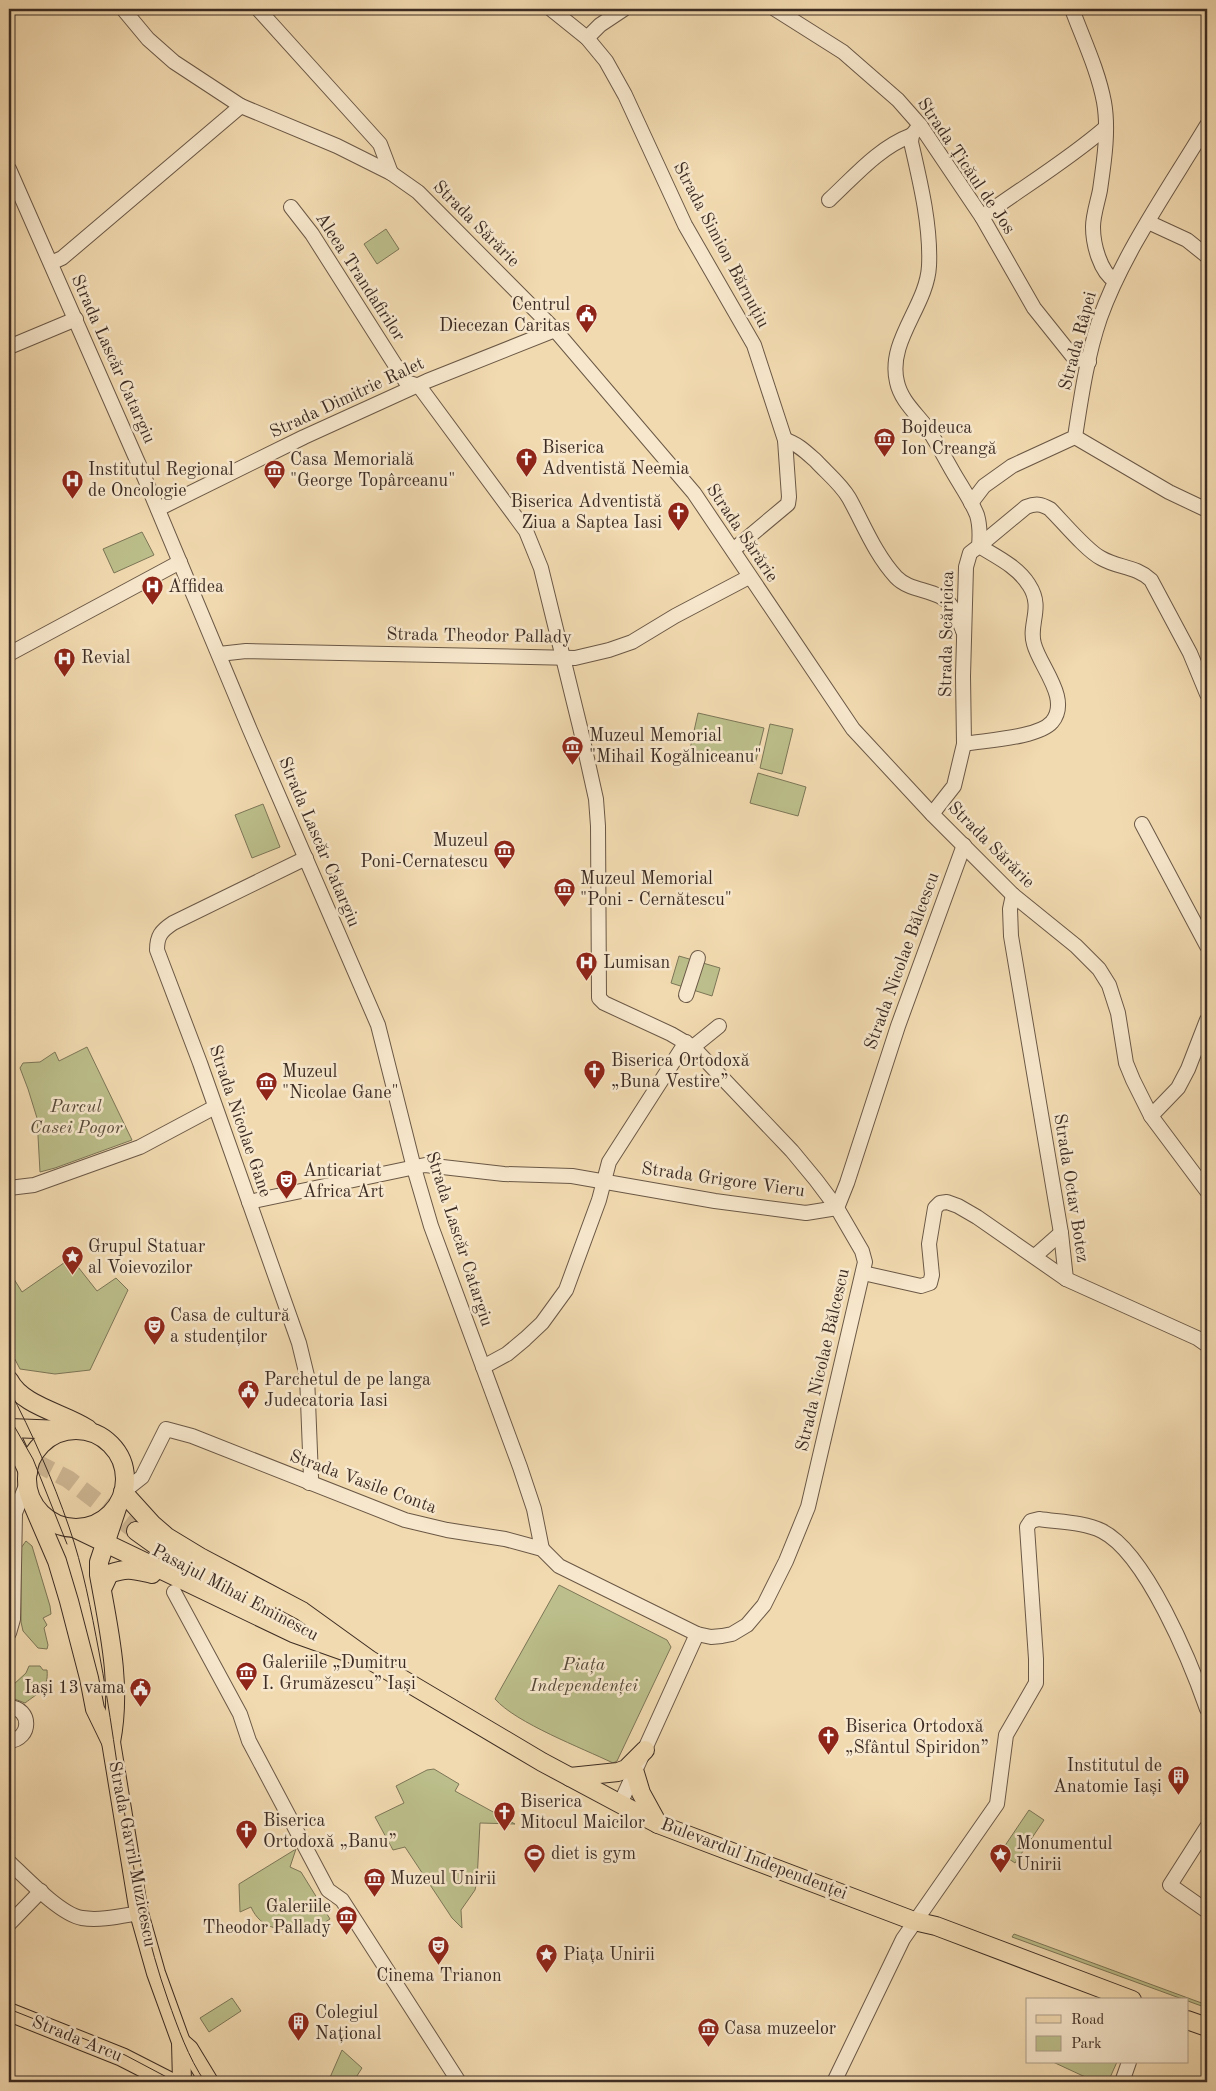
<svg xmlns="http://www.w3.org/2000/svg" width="1216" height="2091" viewBox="0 0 1216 2091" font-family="'Old Standard TT',serif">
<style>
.green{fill:#bcbf8b;stroke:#7c7657}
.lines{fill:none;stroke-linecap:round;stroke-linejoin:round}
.major-tunnel{stroke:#ceb794;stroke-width:18;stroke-dasharray:18 9;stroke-linecap:butt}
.minor-casing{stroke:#6a5846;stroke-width:16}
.major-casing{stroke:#3c2c23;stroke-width:20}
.minor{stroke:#f7e7cc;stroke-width:14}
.major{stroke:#f2dab0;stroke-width:18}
.tram{stroke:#3c2c23;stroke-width:1}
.labels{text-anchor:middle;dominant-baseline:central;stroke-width:5;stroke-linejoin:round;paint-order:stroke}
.street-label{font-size:18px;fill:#3c2c23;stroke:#f7e7cc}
.poi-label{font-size:18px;fill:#3c2c23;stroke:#f7e7cc;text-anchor:start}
.park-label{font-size:18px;font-style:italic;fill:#564938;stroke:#f7e7cc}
</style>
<rect width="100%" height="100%" fill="#f2dab0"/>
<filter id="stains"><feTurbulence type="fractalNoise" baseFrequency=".004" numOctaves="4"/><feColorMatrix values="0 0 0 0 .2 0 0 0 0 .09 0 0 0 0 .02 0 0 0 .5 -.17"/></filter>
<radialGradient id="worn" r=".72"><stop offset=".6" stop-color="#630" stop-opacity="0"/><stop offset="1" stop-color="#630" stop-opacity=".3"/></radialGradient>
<g class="green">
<polygon points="386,229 399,249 377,264 364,244"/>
<polygon points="142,532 154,555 114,573 103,549"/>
<polygon points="698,713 764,728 755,764 690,749"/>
<polygon points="770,724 793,729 782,774 760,768"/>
<polygon points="758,773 806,787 798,816 750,803"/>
<polygon points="263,804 280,847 252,858 235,815"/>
<polygon points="679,956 720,968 712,996 671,983"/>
<polygon points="87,1047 132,1140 55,1168 40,1172 37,1118 28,1089 20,1068 23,1063 40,1062 55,1052 59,1061"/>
<polygon points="71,1258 97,1291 116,1278 128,1290 90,1370 55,1374 20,1369 9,1348 9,1271 22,1292"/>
<polygon points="26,1541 32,1546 50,1606 51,1614 43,1618 47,1625 44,1628 48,1645 47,1649 38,1648 23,1631 21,1622 21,1548"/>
<path d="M559,1585L667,1640L671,1647L617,1761L613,1763C582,1748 516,1723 495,1699Z"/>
<path d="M29,1666H40L43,1670H47C49,1689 38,1693 25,1703L12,1698L13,1685L26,1673Z"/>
<polygon points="434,1769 459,1784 455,1791 515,1824 480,1823 477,1881 475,1890 461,1910 462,1928 452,1918 405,1847 393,1850 375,1817 404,1803 396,1786 427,1770"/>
<polygon points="1029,1810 1044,1820 1015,1863 1000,1853"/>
<path d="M296,1849L290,1867L301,1872L330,1919L310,1932L308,1928L304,1927C283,1932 261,1930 251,1907L240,1912L239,1884Z"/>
<polygon points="1014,1934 1207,2005 1207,2008 1012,1937"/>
<polygon points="232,1998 241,2011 209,2032 200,2018"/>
<polygon points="342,2050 362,2068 353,2082 328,2082"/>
<polygon points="1053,2062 1117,2062 1108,2082 1096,2082"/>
</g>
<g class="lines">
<polyline class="major-tunnel" points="11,1450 68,1479 136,1531"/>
<defs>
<g id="minor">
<polyline points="123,9 148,39 174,62 241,106 337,146 391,173 418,192 555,330 694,493 853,729 932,814 1013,895 1076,946 1099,969 1109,985 1118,1013 1126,1063 1133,1080 1151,1116 1207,1191"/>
<polyline points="258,9 380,144 391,173"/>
<polyline points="551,9 587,38 606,61 625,95 685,225 754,345 785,440 789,497 788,504 733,550"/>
<polyline points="775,9 843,52 898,100 920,125 982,217 1034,308 1074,358 1089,362"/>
<path d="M1072,9C1083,39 1098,70 1104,102C1109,130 1104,162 1100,190C1098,201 1093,215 1093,227C1093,244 1100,272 1115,281"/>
<polyline points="587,38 600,25 624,9"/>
<path d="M920,125L912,135L911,142C920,181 931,226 929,266C927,306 887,341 897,382C901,401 917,414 928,429C937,443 945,458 953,472C961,486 971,500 977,515C980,525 980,535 979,546L970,553L966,567L963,676L964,744L954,786L932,814"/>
<polyline points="9,169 143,474 250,730 378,1025 414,1168 431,1226 520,1467 534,1509 542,1549"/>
<path d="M829,200C855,176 878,148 912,135"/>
<path d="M982,217C1023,187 1067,161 1105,128"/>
<polyline points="1148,222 1187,240 1207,256"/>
<polyline points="51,263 62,258 241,106"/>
<polyline points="9,347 76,319"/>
<polyline points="1075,437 1169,492 1207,510"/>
<path d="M785,440C797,443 807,453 816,461C827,473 841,484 849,498C864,525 875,554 896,577C911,593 940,588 952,607C957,614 960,623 963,631"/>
<path d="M971,503L984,486L1012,466L1075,437C1081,398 1087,356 1100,318C1123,253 1171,185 1207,125"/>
<polyline points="158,509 304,437 427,381 555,330"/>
<polyline points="9,654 180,562"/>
<polyline points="219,654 246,651 575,658 609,650 632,642 675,616 749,577"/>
<path d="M964,744C986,740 1038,738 1052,722C1071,699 1040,667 1034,644C1028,624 1044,608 1029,585C1018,567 997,557 979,546L1026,507C1036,503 1041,504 1050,509C1062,521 1087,551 1101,558C1118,568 1136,566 1151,580L1190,653L1207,694"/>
<polyline points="1142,824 1207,946"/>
<path d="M306,858L173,923C161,931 157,936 157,950L200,1063L299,1343L307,1376L311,1477L309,1483"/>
<polyline points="1013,895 1010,909 1011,936 1061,1233 1066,1279"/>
<polyline points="686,995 698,958"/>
<polyline points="693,1047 719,1026"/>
<polyline points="1151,1116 1178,1088 1188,1069 1207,1020"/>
<polyline points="9,1188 34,1185 140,1147 215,1107"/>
<polyline points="249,1202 425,1165 504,1174 572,1176 715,1201 806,1213 837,1208"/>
<polyline points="837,1208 847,1183 898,1026 964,845"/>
<polyline points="1035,1256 1061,1233"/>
<polyline points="863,1273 921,1286 930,1283 932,1275 929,1244 935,1208 940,1203 947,1202 958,1206 977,1217 1066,1279 1197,1338 1207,1345"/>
<polyline points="483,1367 507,1354 525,1339 542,1323 566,1290 599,1200 609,1162 686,1042"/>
<polyline points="123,1492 142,1477 166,1429 192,1436 405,1520 447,1530 505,1539 542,1549 559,1566 697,1634 711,1637 722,1636 732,1634 747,1625 764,1605 786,1561 808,1507 865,1262 862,1251 837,1208 816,1180 792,1151 693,1047 671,1034 604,1003 599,998 598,826 596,799 580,727 541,568 526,531 419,386 406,382 312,234 291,207"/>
<polyline points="174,1592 240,1714 249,1741 328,1890 342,1900 459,2082"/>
<polyline points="9,1633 13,1619 15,1513 27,1483"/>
<path d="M9,1707C32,1708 32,1739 9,1741"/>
<polyline points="620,1804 697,1634"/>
<polyline points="1207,1827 1170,1885 1207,1911"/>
<path d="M9,1862C25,1877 61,1915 82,1918C100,1921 121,1916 139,1913"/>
<polyline points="9,1924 41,1891"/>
<path d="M834,2082L903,1939L997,1804L1006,1735L1036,1683V1659L1027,1527L1031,1521L1039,1519C1059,1522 1084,1522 1102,1531C1146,1553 1191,1663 1207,1709"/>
<polyline points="1122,2082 1129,2062"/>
</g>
<g id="major">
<path d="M9,1380C22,1406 64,1413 88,1429"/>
<polyline points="9,1428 64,1430"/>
<circle cx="76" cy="1479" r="49"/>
<polyline points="9,1431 28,1472"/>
<polyline points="123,1492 152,1524 167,1537 200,1557 302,1611 370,1660 542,1762 658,1824 914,1921 936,1926 1132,2000"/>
<polyline points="32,1503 57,1561 69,1601 89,1678 95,1709 111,1742 139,1913 156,1973 181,2042 182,2082"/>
<polyline points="74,1528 293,1633 355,1655"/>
<polyline points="136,1531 168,1554 267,1604"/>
<path d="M102,1589L109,1574C128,1567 134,1570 152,1574"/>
<path d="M111,1742C122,1686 109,1630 99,1575V1562L118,1505"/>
<polyline points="635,1773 641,1793 658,1824"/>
<polyline points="570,1777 618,1772 626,1769 645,1750"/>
<polyline points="9,2012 122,2057 171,2082"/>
<polyline points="1187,2020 1207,2027"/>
<polyline points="181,2042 189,2049 209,2082"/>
</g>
</defs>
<use href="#minor" class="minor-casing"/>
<use href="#major" class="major-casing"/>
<use href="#minor" class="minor"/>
<use href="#major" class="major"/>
<g class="tram">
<path d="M9,1389C32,1433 53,1480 69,1527C83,1567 91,1610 99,1652C121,1768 128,1887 168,2000C178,2028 188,2057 205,2082"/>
<polyline points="9,1417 33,1459 67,1544"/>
<polyline points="9,2009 125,2055 176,2082"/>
</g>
</g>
<defs>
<symbol id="civic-pin" viewBox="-11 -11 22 30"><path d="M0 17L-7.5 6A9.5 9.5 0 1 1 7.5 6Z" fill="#8f2418" stroke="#f7e7cc"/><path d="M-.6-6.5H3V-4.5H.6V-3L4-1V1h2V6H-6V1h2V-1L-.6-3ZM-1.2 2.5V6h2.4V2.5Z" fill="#fff"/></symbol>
<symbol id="museum-pin" viewBox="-11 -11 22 30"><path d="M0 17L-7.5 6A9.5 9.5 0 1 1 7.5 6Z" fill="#8f2418" stroke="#f7e7cc"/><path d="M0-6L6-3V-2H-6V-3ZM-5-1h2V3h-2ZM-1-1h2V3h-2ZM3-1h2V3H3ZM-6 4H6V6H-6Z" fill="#fff"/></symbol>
<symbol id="church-pin" viewBox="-11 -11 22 30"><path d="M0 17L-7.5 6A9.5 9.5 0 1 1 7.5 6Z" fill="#8f2418" stroke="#f7e7cc"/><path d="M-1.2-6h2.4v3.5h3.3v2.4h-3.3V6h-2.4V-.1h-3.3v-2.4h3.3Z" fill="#fff"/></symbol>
<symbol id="hospital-pin" viewBox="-11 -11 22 30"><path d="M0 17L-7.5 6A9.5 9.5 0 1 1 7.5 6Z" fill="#8f2418" stroke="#f7e7cc"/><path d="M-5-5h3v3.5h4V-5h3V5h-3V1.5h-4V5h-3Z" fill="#fff"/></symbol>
<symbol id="theatre-pin" viewBox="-11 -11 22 30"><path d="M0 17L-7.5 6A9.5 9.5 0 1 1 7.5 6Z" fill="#8f2418" stroke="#f7e7cc"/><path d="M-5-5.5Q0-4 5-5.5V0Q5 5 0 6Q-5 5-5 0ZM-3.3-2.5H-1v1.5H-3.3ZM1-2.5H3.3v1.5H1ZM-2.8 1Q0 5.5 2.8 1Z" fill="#fff"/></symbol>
<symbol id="sight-pin" viewBox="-11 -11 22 30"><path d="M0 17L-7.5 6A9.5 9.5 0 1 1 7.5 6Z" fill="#8f2418" stroke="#f7e7cc"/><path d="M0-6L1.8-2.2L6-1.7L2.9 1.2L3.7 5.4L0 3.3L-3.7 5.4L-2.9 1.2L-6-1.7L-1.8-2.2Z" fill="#fff"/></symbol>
<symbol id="building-pin" viewBox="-11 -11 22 30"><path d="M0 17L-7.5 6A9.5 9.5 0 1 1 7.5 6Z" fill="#8f2418" stroke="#f7e7cc"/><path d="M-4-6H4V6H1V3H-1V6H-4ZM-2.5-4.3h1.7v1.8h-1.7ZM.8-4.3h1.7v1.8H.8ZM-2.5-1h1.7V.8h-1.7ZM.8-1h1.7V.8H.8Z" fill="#fff"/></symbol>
<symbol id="stadium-pin" viewBox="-11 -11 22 30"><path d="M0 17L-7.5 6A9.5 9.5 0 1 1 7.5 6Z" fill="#8f2418" stroke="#f7e7cc"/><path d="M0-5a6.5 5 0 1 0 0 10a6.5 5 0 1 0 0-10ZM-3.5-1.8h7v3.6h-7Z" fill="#fff"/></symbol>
</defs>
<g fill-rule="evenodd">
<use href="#civic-pin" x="574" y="302" width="25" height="34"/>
<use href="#museum-pin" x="872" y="426" width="25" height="34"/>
<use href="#church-pin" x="514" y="446" width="25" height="34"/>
<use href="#museum-pin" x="262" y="458" width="25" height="34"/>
<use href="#hospital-pin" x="60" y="468" width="25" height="34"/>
<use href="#church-pin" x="666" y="500" width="25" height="34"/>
<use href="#hospital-pin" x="140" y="574" width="25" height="34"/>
<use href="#hospital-pin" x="52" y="646" width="25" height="34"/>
<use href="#museum-pin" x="560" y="734" width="25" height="34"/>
<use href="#museum-pin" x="492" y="838" width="25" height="34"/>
<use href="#museum-pin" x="552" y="876" width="25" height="34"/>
<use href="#hospital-pin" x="574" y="950" width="25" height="34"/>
<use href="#church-pin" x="582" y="1058" width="25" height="34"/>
<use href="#museum-pin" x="254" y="1070" width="25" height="34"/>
<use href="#theatre-pin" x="274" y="1168" width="25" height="34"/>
<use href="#sight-pin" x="60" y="1244" width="25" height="34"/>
<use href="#theatre-pin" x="142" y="1314" width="25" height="34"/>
<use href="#civic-pin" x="236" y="1378" width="25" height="34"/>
<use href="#museum-pin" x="234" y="1660" width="25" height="34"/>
<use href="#civic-pin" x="128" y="1676" width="25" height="34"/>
<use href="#church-pin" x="816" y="1724" width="25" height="34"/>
<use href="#building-pin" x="1166" y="1764" width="25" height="34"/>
<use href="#church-pin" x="492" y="1800" width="25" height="34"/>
<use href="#church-pin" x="234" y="1818" width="25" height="34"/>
<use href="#stadium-pin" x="522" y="1842" width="25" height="34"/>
<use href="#sight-pin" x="988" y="1842" width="25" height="34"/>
<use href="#museum-pin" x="362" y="1866" width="25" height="34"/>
<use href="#museum-pin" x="334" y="1904" width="25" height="34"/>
<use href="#theatre-pin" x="426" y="1934" width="25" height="34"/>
<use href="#sight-pin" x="534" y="1942" width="25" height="34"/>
<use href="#building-pin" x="286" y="2010" width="25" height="34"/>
<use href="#museum-pin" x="696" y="2016" width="25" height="34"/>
</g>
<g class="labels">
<g class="street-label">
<text transform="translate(966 166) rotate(56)">Strada Țicăul de Jos</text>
<text transform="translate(476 224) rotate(45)">Strada Sărărie</text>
<text transform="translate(721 245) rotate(62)">Strada Simion Bărnuțiu</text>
<text transform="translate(360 277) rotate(57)">Aleea Trandafirilor</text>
<text transform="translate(1078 341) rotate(-75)">Strada Râpei</text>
<text transform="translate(113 359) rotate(66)">Strada Lascăr Catargiu</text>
<text transform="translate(347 398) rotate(-25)">Strada Dimitrie Ralet</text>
<text transform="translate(742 533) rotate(56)">Strada Sărărie</text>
<text transform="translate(947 634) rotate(-89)">Strada Scăricica</text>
<text transform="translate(479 636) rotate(1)">Strada Theodor Pallady</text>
<text transform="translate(319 842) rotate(67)">Strada Lascăr Catargiu</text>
<text transform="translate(991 845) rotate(45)">Strada Sărărie</text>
<text transform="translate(902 961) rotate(-70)">Strada Nicolae Bălcescu</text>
<text transform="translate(240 1121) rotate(71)">Strada Nicolae Gane</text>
<text transform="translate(723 1180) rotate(8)">Strada Grigore Vieru</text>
<text transform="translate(1071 1188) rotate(81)">Strada Octav Botez</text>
<text transform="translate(459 1239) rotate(72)">Strada Lascăr Catargiu</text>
<text transform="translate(823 1360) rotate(-77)">Strada Nicolae Bălcescu</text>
<text transform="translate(363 1482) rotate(20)">Strada Vasile Conta</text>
<text transform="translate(235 1593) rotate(28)">Pasajul Mihai Eminescu</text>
<text transform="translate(132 1854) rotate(79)">Strada Gavril Muzicescu</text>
<text transform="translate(754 1859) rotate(21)">Bulevardul Independenței</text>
<text transform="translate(77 2039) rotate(22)">Strada Arcu</text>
</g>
<g class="poi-label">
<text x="570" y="305" text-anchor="end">Centrul<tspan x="570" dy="21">Diecezan Caritas</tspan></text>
<text x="901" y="428">Bojdeuca<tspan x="901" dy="21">Ion Creangă</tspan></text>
<text x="542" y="448">Biserica<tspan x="542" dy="21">Adventistă Neemia</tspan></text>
<text x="290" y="460">Casa Memorială<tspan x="290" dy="21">"George Topârceanu"</tspan></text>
<text x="88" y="470">Institutul Regional<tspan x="88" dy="21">de Oncologie</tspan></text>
<text x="662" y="502" text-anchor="end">Biserica Adventistă<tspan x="662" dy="21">Ziua a Saptea Iasi</tspan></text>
<text x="168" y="587">Affidea</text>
<text x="81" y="658">Revial</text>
<text x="589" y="736">Muzeul Memorial<tspan x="589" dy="21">"Mihail Kogălniceanu"</tspan></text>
<text x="488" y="841" text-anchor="end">Muzeul<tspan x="488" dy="21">Poni-Cernatescu</tspan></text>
<text x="580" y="879">Muzeul Memorial<tspan x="580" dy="21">"Poni - Cernătescu"</tspan></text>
<text x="603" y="963">Lumisan</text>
<text x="611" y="1061">Biserica Ortodoxă<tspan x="611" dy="21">„Buna Vestire”</tspan></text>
<text x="282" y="1072">Muzeul<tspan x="282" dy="21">"Nicolae Gane"</tspan></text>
<text x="303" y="1171">Anticariat<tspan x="303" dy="21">Africa Art</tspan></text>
<text x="88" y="1247">Grupul Statuar<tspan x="88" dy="21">al Voievozilor</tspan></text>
<text x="170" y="1316">Casa de cultură<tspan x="170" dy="21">a studenților</tspan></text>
<text x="264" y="1380">Parchetul de pe langa<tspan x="264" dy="21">Judecatoria Iasi</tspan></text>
<text x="262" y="1663">Galeriile „Dumitru<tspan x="262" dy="21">I. Grumăzescu” Iași</tspan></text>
<text x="125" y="1688" text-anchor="end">Iași 13 vama</text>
<text x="845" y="1727">Biserica Ortodoxă<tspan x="845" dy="21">„Sfântul Spiridon”</tspan></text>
<text x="1162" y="1766" text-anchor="end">Institutul de<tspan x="1162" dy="21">Anatomie Iași</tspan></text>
<text x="520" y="1802">Biserica<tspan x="520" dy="21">Mitocul Maicilor</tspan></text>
<text x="263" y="1821">Biserica<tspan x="263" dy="21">Ortodoxă „Banu”</tspan></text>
<text x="1016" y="1844">Monumentul<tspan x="1016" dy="21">Unirii</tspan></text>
<text x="551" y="1854">diet is gym</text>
<text x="390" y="1879">Muzeul Unirii</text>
<text x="331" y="1907" text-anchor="end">Galeriile<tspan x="331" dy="21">Theodor Pallady</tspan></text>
<text x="563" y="1955">Piața Unirii</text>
<text x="439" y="1976" text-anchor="middle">Cinema Trianon</text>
<text x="315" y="2013">Colegiul<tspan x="315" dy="21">Național</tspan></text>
<text x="724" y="2029">Casa muzeelor</text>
</g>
<g class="park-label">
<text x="76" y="1107">Parcul<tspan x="76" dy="21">Casei Pogor</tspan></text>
<text x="584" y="1665">Piața<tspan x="584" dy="21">Independenței</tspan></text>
</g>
</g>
<rect width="1216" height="2091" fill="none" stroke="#f2dab0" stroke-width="30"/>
<rect x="10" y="10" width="1196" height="2071" fill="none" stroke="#3c2c23" stroke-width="2.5"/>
<rect x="15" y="15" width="1186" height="2061" fill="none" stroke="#3c2c23"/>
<rect x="1026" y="1998" width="162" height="65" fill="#f7e7cc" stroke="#ac9c88"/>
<rect x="1036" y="2015" width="25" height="8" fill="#f2dab0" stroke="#ac9c88"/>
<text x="1071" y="2024" font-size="15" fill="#3c2c23">Road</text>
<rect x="1036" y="2036" width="25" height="15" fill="#bcbf8b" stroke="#ac9c88"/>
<text x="1071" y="2048" font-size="15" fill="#3c2c23">Park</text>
<rect width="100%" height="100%" filter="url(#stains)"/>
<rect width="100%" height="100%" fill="url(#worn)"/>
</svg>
